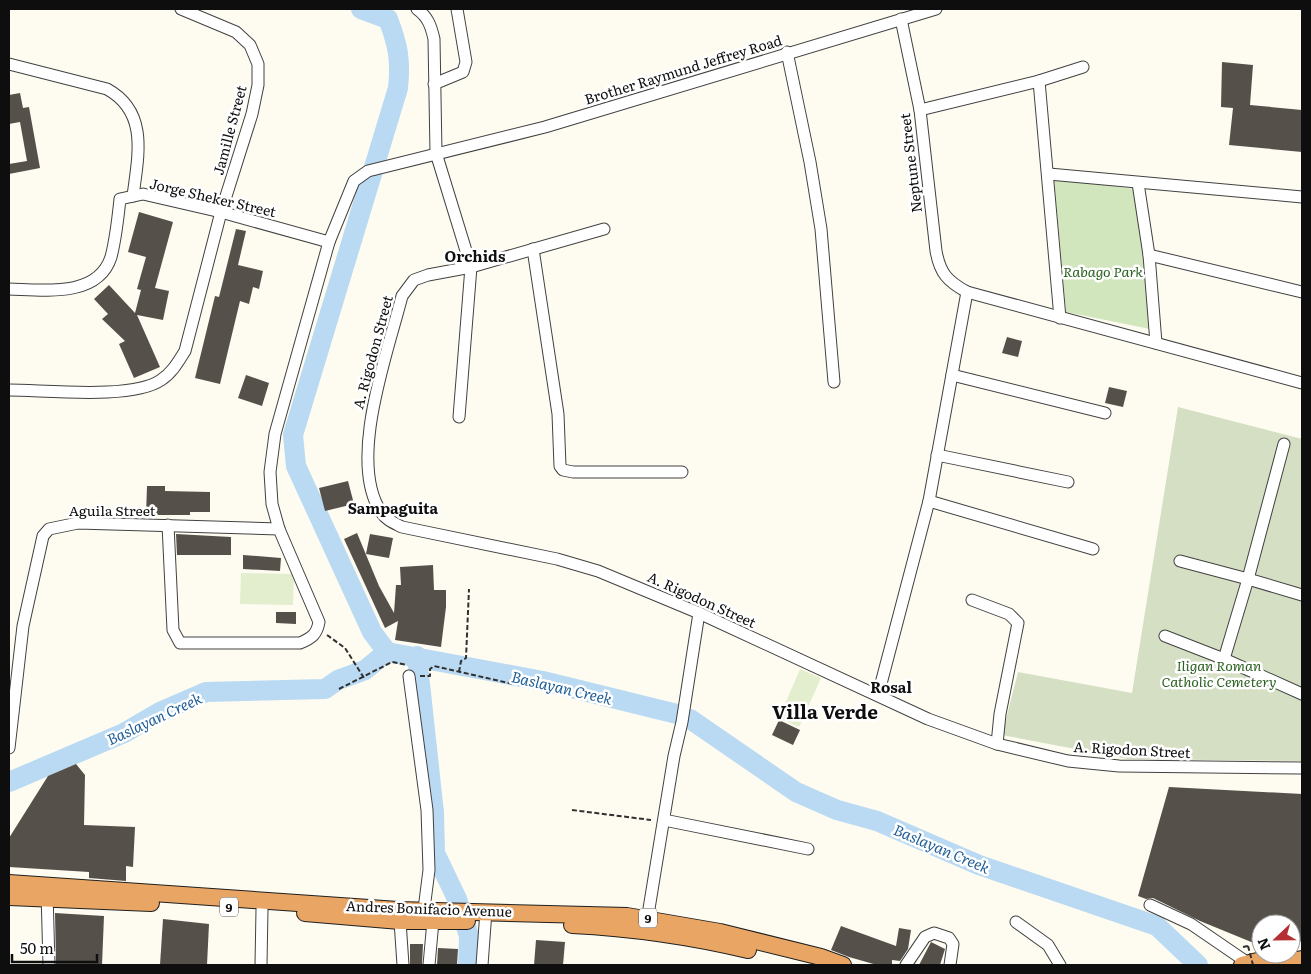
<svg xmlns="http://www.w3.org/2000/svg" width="1311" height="974" viewBox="0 0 1311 974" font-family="Literata,serif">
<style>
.green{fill:#d1e6bc}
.cemetery{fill:#d5dfc3}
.pitch{fill:#e2eecd}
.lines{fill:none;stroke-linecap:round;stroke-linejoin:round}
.river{stroke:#b9daf2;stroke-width:20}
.building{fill:#56504b}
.minor-casing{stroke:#414141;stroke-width:13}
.highway-casing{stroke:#1f1f1f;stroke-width:18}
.path{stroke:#303030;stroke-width:2;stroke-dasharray:5 2.5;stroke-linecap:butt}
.minor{stroke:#fff;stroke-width:11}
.highway{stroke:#e9a563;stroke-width:16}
.path-bridge{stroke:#303030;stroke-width:2;stroke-dasharray:5 2.5;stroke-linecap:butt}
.labels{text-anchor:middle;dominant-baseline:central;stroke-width:5;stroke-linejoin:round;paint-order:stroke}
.shield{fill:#fff;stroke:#565656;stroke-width:1}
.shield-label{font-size:12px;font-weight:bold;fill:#0e0e0e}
.street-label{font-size:14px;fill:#0e0e0e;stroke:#fff}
.park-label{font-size:14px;font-style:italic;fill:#2e6123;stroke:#fff}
.neighbourhood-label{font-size:15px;font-weight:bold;fill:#0e0e0e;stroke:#fff}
.water-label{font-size:15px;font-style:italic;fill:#215f97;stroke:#fff}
.district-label{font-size:19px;font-weight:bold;fill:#0e0e0e;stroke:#fff}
</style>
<rect width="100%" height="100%" fill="#fefcf1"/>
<polygon class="green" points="1054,179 1136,189 1150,329 1066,312"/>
<polygon class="cemetery" points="1178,407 1302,439 1302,761 1128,759 1002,735 1018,672 1132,693"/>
<g class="pitch">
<polygon points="241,573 294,574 293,605 240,604"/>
<polygon points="800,669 821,678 799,727 779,718"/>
</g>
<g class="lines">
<g class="river">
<path d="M361,9L388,19C398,45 401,60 398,88L293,435L296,466L372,632L387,652L543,681L677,714"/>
<polyline points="417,656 434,813 435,853 457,899 469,936 468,965"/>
<polyline points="690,719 796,792 837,810 877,821 979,865 1157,926 1198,965"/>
<polyline points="9,782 124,733 160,712 206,692 325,689 338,680 365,670 387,652"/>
</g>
</g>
<g class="building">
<polygon points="1222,62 1253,65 1250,105 1302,110 1302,152 1229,145 1233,108 1221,107"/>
<polygon points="20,93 23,108 29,107 40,168 9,174 9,164 27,161 20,122 9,124 9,95"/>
<polygon points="139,212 173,222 155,288 169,291 163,320 137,315 160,367 134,378 119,344 125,341 102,319 108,314 94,299 109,285 135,313 141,290 137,289 146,257 128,252"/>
<polygon points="236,229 246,231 238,265 263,271 259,289 253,287 249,304 240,301 220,384 195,378 215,296 219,297"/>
<polygon points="1007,337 1022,341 1018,357 1002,353"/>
<polygon points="246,375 269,383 262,406 238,398"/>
<polygon points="1109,387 1127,391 1123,407 1105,403"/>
<polygon points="348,481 354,504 325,511 319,488"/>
<polygon points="147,486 165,486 165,491 210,492 210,512 190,512 190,515 146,515"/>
<polygon points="357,533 379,586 394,613 396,585 401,585 400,567 433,565 434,590 446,590 446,607 441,647 395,640 398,621 385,628 344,539"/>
<polygon points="176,534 231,537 231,555 177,555"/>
<polygon points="370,534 393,538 389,558 366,554"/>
<polygon points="243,555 281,558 280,571 243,569"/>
<polygon points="276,612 296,612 296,624 276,623"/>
<polygon points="779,720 800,730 793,745 772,735"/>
<polygon points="76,764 85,775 84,825 135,827 133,867 126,866 126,881 89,878 89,872 9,867 9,838 48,776"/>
<polygon points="1169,787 1302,794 1302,941 1291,944 1291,924 1261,924 1261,946 1200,921 1153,898 1146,899 1138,896"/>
<polygon points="55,913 104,916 102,965 56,965"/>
<polygon points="163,919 209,924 207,965 160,965"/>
<polygon points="841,926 896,946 899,928 911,930 908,949 900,961 892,960 892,965 877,965 849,957 831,950"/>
<polygon points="536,940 565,942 563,965 534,965"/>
<polygon points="931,942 945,949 940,965 919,965"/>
<polygon points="410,944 423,944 422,965 410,965"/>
<polygon points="438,948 458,949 457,965 437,965"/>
</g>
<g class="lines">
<defs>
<g id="minor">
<path d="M417,9C428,17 431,26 434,39L436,153L471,267L459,417"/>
<path d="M901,19L920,110L936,251C940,273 947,281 967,292L1302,383"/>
<polyline points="787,52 810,162 821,229 834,382"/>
<path d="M9,64L107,89C149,112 138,156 133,196"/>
<polyline points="1039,81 1060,318"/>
<polyline points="434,84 463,72 466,62 457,9"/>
<polyline points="920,110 1039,81 1083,67"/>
<polyline points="1049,174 1302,197"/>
<polyline points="1138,183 1149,255 1156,343"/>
<path d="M604,229L471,267L428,275L414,280L402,296C388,352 347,461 381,512C386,520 394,523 402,527L557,559L598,571L699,613L928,719L997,744L1068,761L1119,766L1302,768"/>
<polyline points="533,249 558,414 560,466 563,470 573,472 682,472"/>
<polyline points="1149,255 1302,292"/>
<path d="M9,289C43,290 98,298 111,257C116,238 118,218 120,199L143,194L221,212L329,242L354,181L368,171L545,127L936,9"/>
<polyline points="952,375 1105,413"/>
<path d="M9,390C45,390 132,400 161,380C172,373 178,362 185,351L221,212L252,114L258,85V64L250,45L236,32L181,9"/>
<polyline points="937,455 1068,482"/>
<polyline points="929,501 1093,549"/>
<path d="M168,525L173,630L180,643H300C312,638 317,634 319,622L279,529L272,504L270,472L275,434L329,242"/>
<polyline points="1180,561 1248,579 1284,444"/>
<polyline points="972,600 1009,614 1018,623 1000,714 997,744"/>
<polyline points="1165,636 1224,659 1302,694"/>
<polyline points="1224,659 1248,579 1302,595"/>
<polyline points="409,676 427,810 429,870 423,917"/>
<polyline points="878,695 929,501 967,292"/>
<polyline points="9,748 23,626 43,536 49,529 78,523 279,529"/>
<polyline points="664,820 808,849"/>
<polyline points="47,892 49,965"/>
<polyline points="1150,905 1191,924 1248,963"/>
<polyline points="400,921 403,965"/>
<polyline points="1016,922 1048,945 1060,965"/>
<polyline points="646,927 674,756 682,722 699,613"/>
<polyline points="261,965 262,909"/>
<polyline points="429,965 433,921"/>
<polyline points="482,965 486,911"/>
<polyline points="906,965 925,937 934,933 949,938 953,944 950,965"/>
</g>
<g id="highway">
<polyline points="9,883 398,910 627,916 720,932 821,957 843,965"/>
<polyline points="9,897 151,903"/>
<polyline points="305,913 400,921 467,921"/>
<path d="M572,925C632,928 689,936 748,950"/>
<polyline points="1242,965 1285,954"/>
<polyline points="1273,965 1302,959"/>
</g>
</defs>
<use href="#minor" class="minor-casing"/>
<use href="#highway" class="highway-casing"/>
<g class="path">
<polyline points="327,635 345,648 364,678"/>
<polyline points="459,672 461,661 466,658 469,589"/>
<polyline points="420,676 430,676 430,669 434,666 513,684"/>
<polyline points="339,689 392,662 407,665"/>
<polyline points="572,810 651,820"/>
<polyline points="1243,947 1248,946"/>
</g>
<use href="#minor" class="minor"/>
<use href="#highway" class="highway"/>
<polyline class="path-bridge" points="1248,946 1253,965"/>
</g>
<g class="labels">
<g class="shield">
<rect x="220" y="897.5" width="18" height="19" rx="4"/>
<rect x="639" y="908.5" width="18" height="19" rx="4"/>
</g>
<g class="shield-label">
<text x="229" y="907">9</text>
<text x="648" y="918">9</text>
</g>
<g class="street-label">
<text transform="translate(683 69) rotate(-17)">Brother Raymund Jeffrey Road</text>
<text transform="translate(229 130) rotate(-75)">Jamille Street</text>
<text transform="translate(910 163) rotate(-97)">Neptune Street</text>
<text transform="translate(213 197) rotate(13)">Jorge Sheker Street</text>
<text transform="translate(372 352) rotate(-75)">A. Rigodon Street</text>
<text x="112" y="510">Aguila Street</text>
<text transform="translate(702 599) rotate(24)">A. Rigodon Street</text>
<text transform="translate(1132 749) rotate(3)">A. Rigodon Street</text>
<text transform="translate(429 908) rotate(2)">Andres Bonifacio Avenue</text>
</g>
<g class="park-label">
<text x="1103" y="271">Rabago Park</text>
<text x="1219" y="665">Iligan Roman<tspan x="1219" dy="16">Catholic Cemetery</tspan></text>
</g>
<g class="neighbourhood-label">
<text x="475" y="255">Orchids</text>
<text x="393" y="507">Sampaguita</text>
<text x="891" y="686">Rosal</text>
</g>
<g class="water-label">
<text transform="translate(562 687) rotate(13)">Baslayan Creek</text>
<text transform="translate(154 718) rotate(-25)">Baslayan Creek</text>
<text transform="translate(942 848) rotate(23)">Baslayan Creek</text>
</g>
<g class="district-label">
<text x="825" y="711">Villa Verde</text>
</g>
</g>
<rect width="1311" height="974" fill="none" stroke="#0e0e0e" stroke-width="20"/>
<g transform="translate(1276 939) rotate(248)"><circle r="24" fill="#ffffff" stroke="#9f9f9f"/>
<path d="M0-4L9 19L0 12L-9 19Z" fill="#b43032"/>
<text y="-8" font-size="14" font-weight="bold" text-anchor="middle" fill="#0e0e0e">N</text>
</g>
<path d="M12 954v8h85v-8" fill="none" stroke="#0e0e0e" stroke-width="2.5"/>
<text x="20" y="954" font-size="15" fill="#0e0e0e" stroke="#ffffff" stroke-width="4" paint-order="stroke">50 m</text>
</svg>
